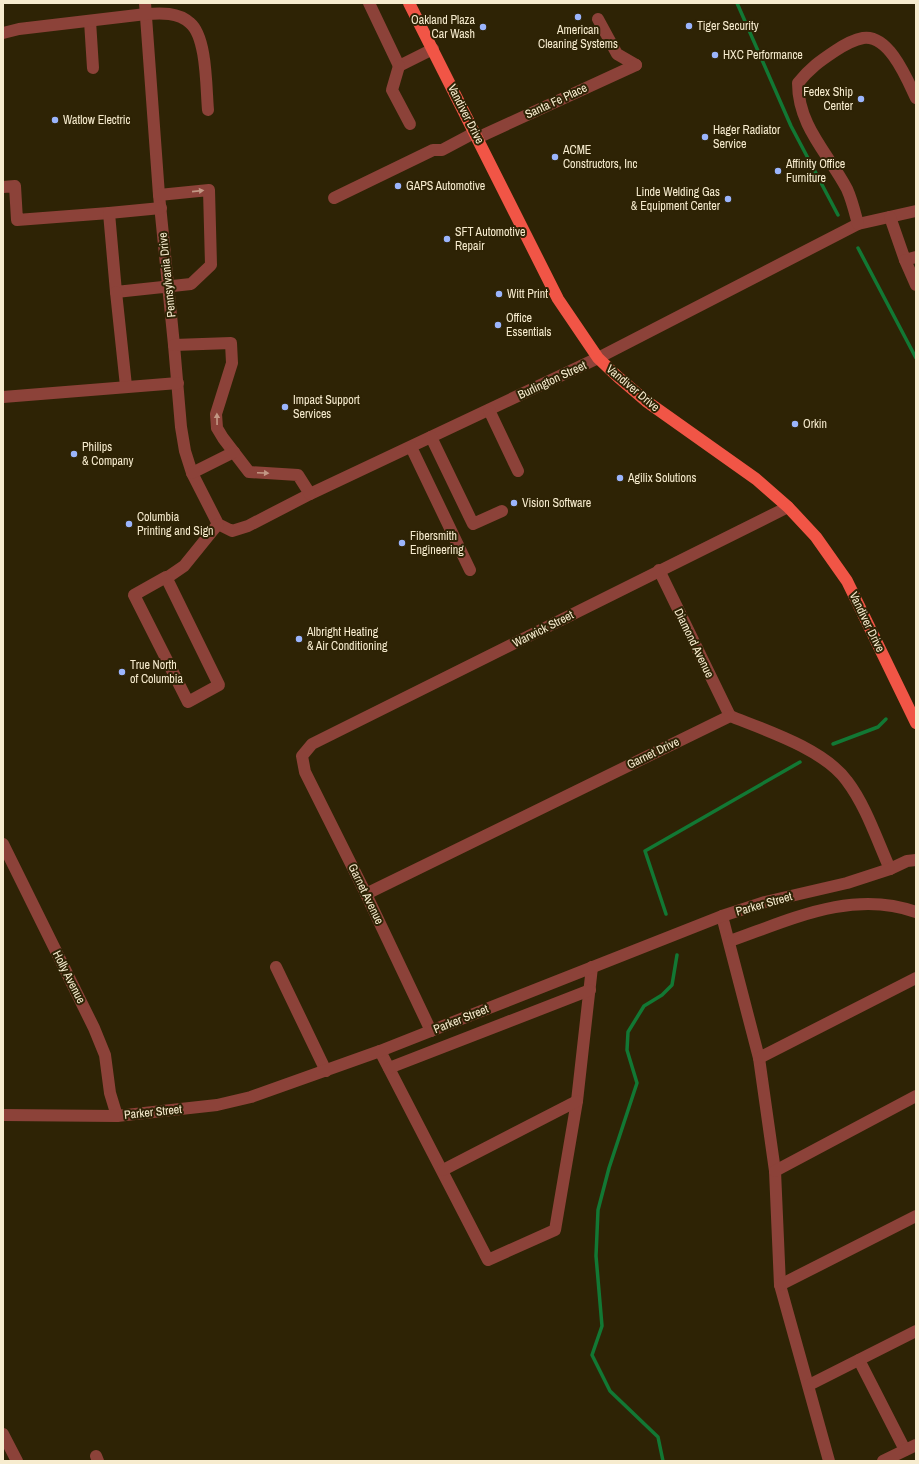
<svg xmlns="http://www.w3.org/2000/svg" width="919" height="1464" viewBox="0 0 919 1464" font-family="'Archivo Narrow',sans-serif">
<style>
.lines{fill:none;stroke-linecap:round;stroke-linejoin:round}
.stream{stroke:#127834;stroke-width:3.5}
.minor{stroke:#8c4239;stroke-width:12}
.major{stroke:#f15546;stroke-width:12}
.oneway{fill:#c29784}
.poi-dot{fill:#9bb5fd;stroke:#2e2305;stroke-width:1.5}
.labels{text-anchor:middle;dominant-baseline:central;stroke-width:4;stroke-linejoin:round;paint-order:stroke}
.poi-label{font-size:12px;fill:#f7eccf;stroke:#2e2305;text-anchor:start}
.street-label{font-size:12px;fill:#f7eccf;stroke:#2e2305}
</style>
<rect width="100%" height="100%" fill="#2e2305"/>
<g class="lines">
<g class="stream">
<polyline points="737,3 791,126 838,215"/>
<polyline points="858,248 916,358"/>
<polyline points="833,744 878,727 886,719"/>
<polyline points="666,914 645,851 800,762"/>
<polyline points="663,1461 658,1437 610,1391 592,1355 602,1326 596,1256 598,1210 609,1168 637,1083 627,1050 628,1032 644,1006 662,995 672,985 677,955"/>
</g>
<g class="minor">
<polyline points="145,3 159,195 174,345 181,427 185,451 192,473 218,524 232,531 248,526 310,494 598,358 858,224 916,211"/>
<polyline points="369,3 399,66 433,49"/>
<polyline points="598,19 617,54 636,65"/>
<polyline points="90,21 93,68"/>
<path d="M3,33L19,29L146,14C161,13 178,12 190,23C207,37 206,88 208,110"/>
<polyline points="399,66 392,90 410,124"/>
<polyline points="477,138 636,65"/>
<polyline points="3,187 15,186 17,220 109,213"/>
<polyline points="159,195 209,190 211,265 191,284 116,292 109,213 161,208"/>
<polyline points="334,198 433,150 442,150 474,133"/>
<polyline points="890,217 905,260 916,257"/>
<path d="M858,224C855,213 852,200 847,189C828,153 798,126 798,83C810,68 820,61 835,51C844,45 852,40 863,38C889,34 907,79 916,98"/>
<polyline points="905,260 916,285"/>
<polyline points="116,292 126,386"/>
<polyline points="174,345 231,343 232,363 216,414 217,428 223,438 249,472 298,475 310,494"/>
<polyline points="3,397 178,383"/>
<polyline points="489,410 518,471"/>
<polyline points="431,437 473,524 502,511"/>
<polyline points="411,447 470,570"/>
<polyline points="192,473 234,452"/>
<polyline points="659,570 730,716"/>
<polyline points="166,577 219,685 188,702 134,595 166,577 168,577 184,566 218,524"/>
<polyline points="3,844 94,1028 105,1055 110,1093 117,1116"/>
<path d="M366,894L730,716C765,730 824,749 847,781C866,806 877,840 890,869"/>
<polyline points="722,916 759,1058 775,1171 780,1285 829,1461"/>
<path d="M730,941C790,920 852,889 916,912"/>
<polyline points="276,967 326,1071"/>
<polyline points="431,1031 366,894 305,772 302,756 312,744 788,507"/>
<polyline points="380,1051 488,1260 555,1230 577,1101 592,967"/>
<polyline points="759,1058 916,978"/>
<polyline points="389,1068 590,990"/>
<polyline points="3,1115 117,1116 217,1105 251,1097 380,1051 722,916 765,902 847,883 890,869 907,861 916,860"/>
<polyline points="443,1170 577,1101"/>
<polyline points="775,1171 916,1096"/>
<polyline points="780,1285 916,1216"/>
<polyline points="859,1360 905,1450"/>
<polyline points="809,1385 916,1331"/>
<polyline points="3,1434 17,1461"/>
<polyline points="96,1456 98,1461"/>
<polyline points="883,1461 916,1445"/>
</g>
<polyline class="major" points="409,3 558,299 598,358 618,377 646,401 756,479 788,507 816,537 847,581 916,723"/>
</g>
<defs><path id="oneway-solid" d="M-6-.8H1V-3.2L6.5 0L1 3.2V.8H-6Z"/></defs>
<g class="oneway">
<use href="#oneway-solid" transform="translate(198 191) rotate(-6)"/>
<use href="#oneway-solid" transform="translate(217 419) rotate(-91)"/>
<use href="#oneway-solid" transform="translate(263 473) rotate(3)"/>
</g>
<g class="poi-dot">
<circle cx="578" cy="17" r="4"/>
<circle cx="689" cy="26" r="4"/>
<circle cx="483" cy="27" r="4"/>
<circle cx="715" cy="55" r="4"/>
<circle cx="861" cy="99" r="4"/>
<circle cx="55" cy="120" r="4"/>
<circle cx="705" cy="137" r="4"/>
<circle cx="555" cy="157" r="4"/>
<circle cx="778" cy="171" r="4"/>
<circle cx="398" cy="186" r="4"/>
<circle cx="728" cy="199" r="4"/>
<circle cx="447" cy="239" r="4"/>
<circle cx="499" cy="294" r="4"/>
<circle cx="498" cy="325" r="4"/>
<circle cx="285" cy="407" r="4"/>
<circle cx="795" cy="424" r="4"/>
<circle cx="74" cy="454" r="4"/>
<circle cx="620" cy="478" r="4"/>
<circle cx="514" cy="503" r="4"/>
<circle cx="129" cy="524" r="4"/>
<circle cx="402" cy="543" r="4"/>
<circle cx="299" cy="639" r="4"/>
<circle cx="122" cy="672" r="4"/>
</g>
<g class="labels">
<g class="poi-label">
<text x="475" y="20" text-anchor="end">Oakland Plaza<tspan x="475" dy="14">Car Wash</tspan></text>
<text x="697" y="26">Tiger Security</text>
<text x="578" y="30" text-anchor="middle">American<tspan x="578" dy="14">Cleaning Systems</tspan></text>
<text x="723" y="55">HXC Performance</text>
<text x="853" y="92" text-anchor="end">Fedex Ship<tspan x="853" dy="14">Center</tspan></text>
<text x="63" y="120">Watlow Electric</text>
<text x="713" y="130">Hager Radiator<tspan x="713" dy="14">Service</tspan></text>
<text x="563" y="150">ACME<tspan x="563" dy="14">Constructors, Inc</tspan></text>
<text x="786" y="164">Affinity Office<tspan x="786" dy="14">Furniture</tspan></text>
<text x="406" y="186">GAPS Automotive</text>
<text x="720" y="192" text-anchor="end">Linde Welding Gas<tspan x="720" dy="14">&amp; Equipment Center</tspan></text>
<text x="455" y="232">SFT Automotive<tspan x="455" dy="14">Repair</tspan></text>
<text x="507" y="294">Witt Print</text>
<text x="506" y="318">Office<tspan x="506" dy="14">Essentials</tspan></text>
<text x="293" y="400">Impact Support<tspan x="293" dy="14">Services</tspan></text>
<text x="803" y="424">Orkin</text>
<text x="82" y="447">Philips<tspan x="82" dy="14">&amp; Company</tspan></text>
<text x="628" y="478">Agilix Solutions</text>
<text x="522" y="503">Vision Software</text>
<text x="137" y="517">Columbia<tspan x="137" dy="14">Printing and Sign</tspan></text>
<text x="410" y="536">Fibersmith<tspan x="410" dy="14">Engineering</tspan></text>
<text x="307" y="632">Albright Heating<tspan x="307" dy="14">&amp; Air Conditioning</tspan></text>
<text x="130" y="665">True North<tspan x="130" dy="14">of Columbia</tspan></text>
</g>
<g class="street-label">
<text transform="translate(556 101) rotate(-25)">Santa Fe Place</text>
<text transform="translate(466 114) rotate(63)">Vandiver Drive</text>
<text transform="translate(167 275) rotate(-96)">Pennsylvania Drive</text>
<text transform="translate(552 380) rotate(-25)">Burlington Street</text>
<text transform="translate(633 388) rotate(40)">Vandiver Drive</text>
<text transform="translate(867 622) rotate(64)">Vandiver Drive</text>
<text transform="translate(543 629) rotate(-27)">Warwick Street</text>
<text transform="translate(694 643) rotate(64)">Diamond Avenue</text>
<text transform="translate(653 753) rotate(-26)">Garnet Drive</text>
<text transform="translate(366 894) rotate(64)">Garnet Avenue</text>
<text transform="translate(764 904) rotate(-16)">Parker Street</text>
<text transform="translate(69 977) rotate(63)">Holly Avenue</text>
<text transform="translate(461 1019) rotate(-22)">Parker Street</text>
<text transform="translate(153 1112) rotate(-6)">Parker Street</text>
</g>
</g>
<rect width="919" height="1464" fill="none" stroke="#f7eccf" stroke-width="8"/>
</svg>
